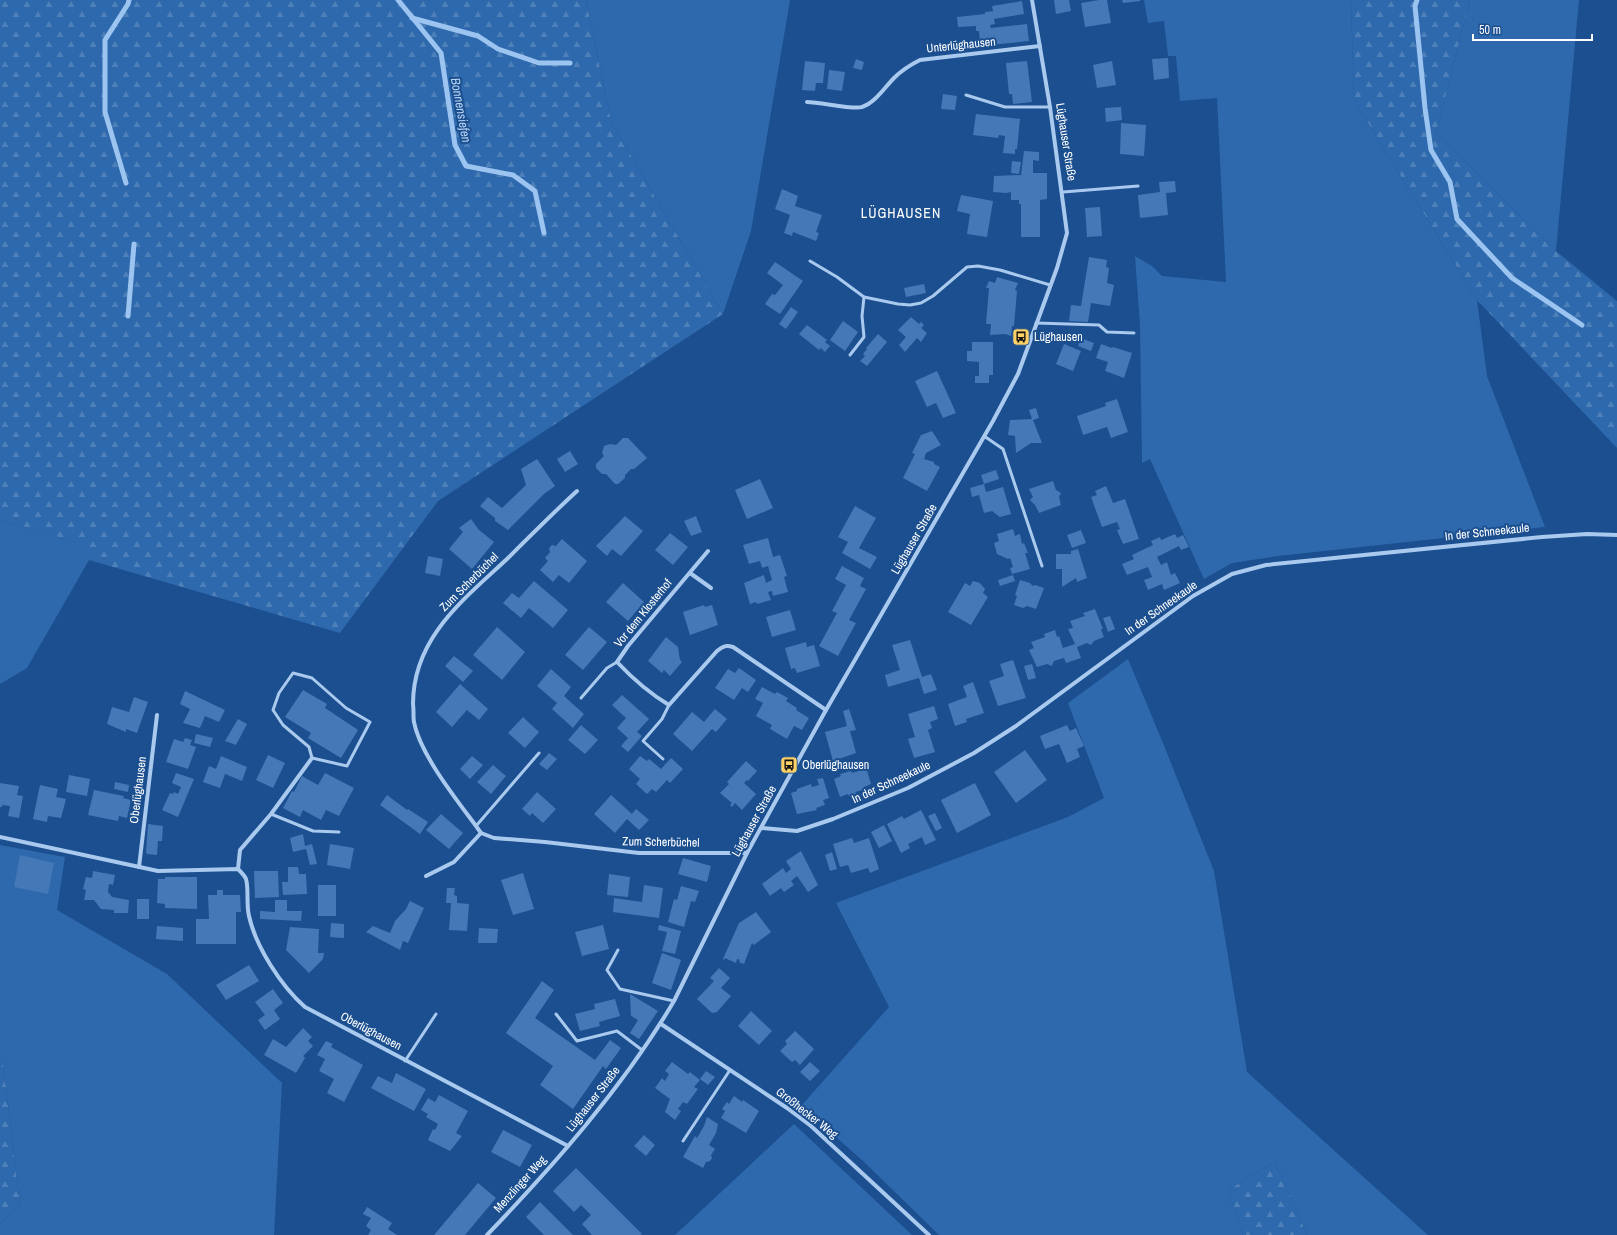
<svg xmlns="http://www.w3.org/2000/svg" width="1617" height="1235" viewBox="0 0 1617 1235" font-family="'Archivo Narrow',sans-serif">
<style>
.grass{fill:#2e69ad}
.forest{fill:url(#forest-firs)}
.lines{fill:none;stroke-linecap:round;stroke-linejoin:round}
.stream{stroke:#9cc4f0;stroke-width:5}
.building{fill:#4478b7}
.service{stroke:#a9c9ee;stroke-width:3}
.minor{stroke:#a9c9ee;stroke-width:4}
.labels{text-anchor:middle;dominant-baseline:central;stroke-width:4;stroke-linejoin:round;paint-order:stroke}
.street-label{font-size:12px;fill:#fff;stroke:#1b4f8f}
.poi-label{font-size:12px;fill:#fff;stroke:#1b4f8f;text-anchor:start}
.water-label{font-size:13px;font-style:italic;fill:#b5d3f5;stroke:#1b4f8f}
.quarter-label{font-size:14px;letter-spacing:1px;fill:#fff;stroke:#1b4f8f}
</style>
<defs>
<pattern id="forest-firs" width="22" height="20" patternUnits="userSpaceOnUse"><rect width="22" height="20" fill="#2e69ad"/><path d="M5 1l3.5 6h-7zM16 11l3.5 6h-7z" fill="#4d80b9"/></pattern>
</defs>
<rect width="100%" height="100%" fill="#1b4f8f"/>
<g class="grass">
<polygon points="586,0 790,0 751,231 723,314 611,121"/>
<polygon points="1144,0 1351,0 1354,100 1477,300 1487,376 1545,527 1278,556 1232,563 1204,579 1150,459 1142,463 1140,325 1135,256 1152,266 1162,276 1226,282 1217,98 1180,101 1176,56 1168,56 1164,21 1148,23"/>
<polygon points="1470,0 1579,0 1556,251 1436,133"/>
<polygon points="0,520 84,544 89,560 27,668 0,684"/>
<polygon points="1128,659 1163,743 1214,871 1247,1072 1428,1235 1307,1235 1275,1162 1228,1190 1243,1235 939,1235 863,1161 801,1106 889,1007 836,903 1068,817 1104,798 1068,703"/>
<polygon points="0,845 65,857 57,910 167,974 282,1083 274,1235 0,1235 0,1224 20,1205 3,1063 0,1064"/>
<polygon points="794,1124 912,1235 675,1235"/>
</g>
<g class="forest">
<polygon points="0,0 586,0 611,121 723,314 438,501 340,633 89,560 83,544 0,520"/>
<polygon points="1351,0 1470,0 1436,133 1556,251 1617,301 1617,448 1477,300 1354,100"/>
<polygon points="3,1063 20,1205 0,1224 0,1064"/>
<polygon points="1275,1162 1307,1235 1243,1235 1228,1190"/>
</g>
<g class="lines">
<g class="stream">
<polyline points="398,0 441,53 455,145 466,166 513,175 535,191 544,233"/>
<polyline points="1417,0 1415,6 1425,108 1431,150 1450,182 1457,219 1512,278 1582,325"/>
<polyline points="412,18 478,36 498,49 539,63 570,63"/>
<polyline points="126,183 105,112 105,40 128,4 129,0"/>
<polyline points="128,316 134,244"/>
</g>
</g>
<g class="building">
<polygon points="1054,0 1069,0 1071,11 1056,14"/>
<polygon points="1099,0 1107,0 1111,23 1085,27 1081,3"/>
<polygon points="1122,0 1140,0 1140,1 1123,3"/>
<polygon points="1022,1 1024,14 994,19 995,24 990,25 991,28 1027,24 1029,41 990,45 989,43 980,43 979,31 976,31 976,26 958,27 957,17 985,14 985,12 993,11 992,6"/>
<polygon points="1168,58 1169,78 1154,80 1152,59"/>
<polygon points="856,59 864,62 862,70 853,68"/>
<polygon points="805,61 825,63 823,83 816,83 815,91 802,90"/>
<polygon points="1027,61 1032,102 1013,104 1012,94 1009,94 1006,63"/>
<polygon points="1112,61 1116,85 1097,88 1093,65"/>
<polygon points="829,70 845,72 842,91 827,89"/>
<polygon points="943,94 957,96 955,110 941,109"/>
<polygon points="1121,107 1122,120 1106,122 1105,108"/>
<polygon points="976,114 1020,119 1017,149 1015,149 1015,154 1003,153 1005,136 999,135 998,138 973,135"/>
<polygon points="1121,123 1146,125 1144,156 1120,154"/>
<polygon points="1024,151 1039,152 1039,161 1033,160 1033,173 1047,173 1047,199 1040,200 1040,237 1021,237 1021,204 1019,204 1019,200 1011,200 1011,192 1006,193 993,192 994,176 1021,175"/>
<polygon points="1012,161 1021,162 1019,174 1011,173"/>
<polygon points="1175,181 1176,192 1166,193 1168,215 1140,218 1138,195 1160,192 1159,182"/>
<polygon points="782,189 798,196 795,206 822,215 816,232 819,233 816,241 793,232 792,236 784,233 790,215 775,209"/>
<polygon points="961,195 993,201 987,237 967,234 970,214 957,211"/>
<polygon points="1100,207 1102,236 1087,237 1085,208"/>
<polygon points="1089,257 1107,260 1106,267 1109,268 1107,283 1114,285 1110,306 1091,303 1088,322 1069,321 1071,305 1081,306"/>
<polygon points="775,262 803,281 780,314 765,304 772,294 775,295 783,285 767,273"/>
<polygon points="997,277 1018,283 1015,290 1017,291 1014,326 1012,326 1011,336 1005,334 990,335 991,324 986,324 989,288 986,288 989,281 995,283"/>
<polygon points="924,284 926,293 906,297 904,288"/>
<polygon points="791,307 798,312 786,329 779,324"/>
<polygon points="911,317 919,324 921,322 924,325 921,328 927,333 921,342 917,338 905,352 899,345 906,337 898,330"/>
<polygon points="843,321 858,332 845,351 830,340"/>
<polygon points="807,325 827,340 825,342 830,346 825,352 821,348 819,350 799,334"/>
<polygon points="878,334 887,342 867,366 860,361 865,356 863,354 867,349 866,348"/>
<polygon points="1081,338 1094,343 1091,351 1078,346"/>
<polygon points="972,342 993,342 993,375 989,375 989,383 975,383 975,376 979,376 979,362 967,361 967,351 972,351"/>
<polygon points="1064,344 1081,351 1073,371 1056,364"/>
<polygon points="1101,344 1112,348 1113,347 1132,353 1124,378 1105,371 1108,362 1096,358"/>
<polygon points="937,371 956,413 943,418 936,403 927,407 915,381"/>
<polygon points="1117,399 1128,432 1111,438 1107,427 1083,435 1077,416 1106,406 1105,403"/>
<polygon points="1036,408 1039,418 1033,420 1042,443 1031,443 1016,453 1015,436 1008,435 1010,420 1032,419 1029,410"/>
<polygon points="932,431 941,445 926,453 924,459 934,462 934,464 940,467 927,491 903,478 915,454 912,453 921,435"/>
<polygon points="623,438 628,438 647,458 634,469 631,469 625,475 625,478 618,484 615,484 606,474 602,474 596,468 596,464 604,456 602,453 604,446 610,444 616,445"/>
<polygon points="570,451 578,464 565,472 557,459"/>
<polygon points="537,459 555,486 544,494 508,530 495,521 495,518 480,506 488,497 502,508 526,485 521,469"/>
<polygon points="996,470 999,479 984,484 981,475"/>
<polygon points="760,479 773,508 747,519 735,490"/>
<polygon points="1053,481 1056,490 1061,493 1059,497 1061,505 1039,513 1035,505 1030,500 1033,497 1029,489"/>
<polygon points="984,484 986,492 1003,487 1011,514 1000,517 992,511 984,513 979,495 972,497 970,488"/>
<polygon points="1106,486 1113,503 1125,499 1139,539 1123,544 1117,530 1120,529 1117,522 1102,527 1091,497 1097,495 1095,491"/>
<polygon points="855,506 876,518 859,548 877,557 870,569 842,553 848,542 838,537"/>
<polygon points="625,516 643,531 621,556 612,549 607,556 596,546"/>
<polygon points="696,516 702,532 691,536 684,521"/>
<polygon points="471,519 479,530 494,542 472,569 449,549 463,532 459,528"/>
<polygon points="1013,529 1015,536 1020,534 1022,544 1024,543 1028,553 1025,553 1030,569 1012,574 1010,568 1013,567 1010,558 1008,559 997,554 994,543 999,541 997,534"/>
<polygon points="1081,530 1086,543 1072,548 1067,535"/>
<polygon points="670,533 688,547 673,565 655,550"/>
<polygon points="1175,534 1177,538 1183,535 1189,547 1181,550 1179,546 1157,557 1161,565 1167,562 1171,575 1175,573 1180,583 1164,590 1162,584 1148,590 1144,580 1152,577 1148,567 1127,575 1122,564 1134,559 1132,555 1153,545 1151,541 1160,537 1161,540"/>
<polygon points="768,538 773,557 780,555 787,576 784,577 788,592 773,596 772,591 768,592 771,600 757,604 756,602 750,604 744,583 764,575 766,583 772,580 768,566 762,568 760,561 749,564 743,545"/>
<polygon points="562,539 587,561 569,583 559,575 553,582 540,570 548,561 545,558 550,552 549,548 552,545 556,546"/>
<polygon points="1078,549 1087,578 1077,582 1076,578 1062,587 1062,569 1056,569 1056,554 1071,554 1071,551"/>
<polygon points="428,556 443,559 440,576 425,573"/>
<polygon points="842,566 864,578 860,586 866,589 849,620 856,623 838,656 819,646 837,613 832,611 846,585 835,579"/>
<polygon points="1013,575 1015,581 1000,586 998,580"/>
<polygon points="1020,580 1030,583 1033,586 1035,585 1044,588 1036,609 1027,606 1023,608 1014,605 1017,596 1015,595"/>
<polygon points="534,581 568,610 553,628 529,608 521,618 503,603 512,593 519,598"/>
<polygon points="973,581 980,583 985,589 983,593 988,597 971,625 948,612 965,583 970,586"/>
<polygon points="623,583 644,602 628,621 606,602"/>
<polygon points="704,605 705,607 712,605 718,625 690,635 683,612"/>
<polygon points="1095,609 1103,629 1101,629 1104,637 1094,641 1091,645 1087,643 1077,647 1081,658 1066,663 1064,658 1054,661 1052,666 1047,664 1037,667 1029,650 1034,648 1031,642 1045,637 1044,634 1055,630 1057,637 1059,636 1063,648 1075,644 1068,629 1073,628 1070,621 1085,616 1083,613"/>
<polygon points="790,610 796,630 772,637 766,617"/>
<polygon points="1110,616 1115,629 1108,632 1103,618"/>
<polygon points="497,627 525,652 502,680 473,655"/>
<polygon points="589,627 607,642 583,670 565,655"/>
<polygon points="666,637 678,647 680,660 682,662 670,676 664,670 662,673 648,661"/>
<polygon points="910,640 922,677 931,674 937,690 924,694 919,678 888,687 885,675 900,670 892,645"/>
<polygon points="806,642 807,647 814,645 820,666 797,673 795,668 791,669 785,648"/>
<polygon points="454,656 473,671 463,682 445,666"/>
<polygon points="1013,660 1026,698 998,706 989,681 1004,676 1000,664"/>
<polygon points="1032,664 1036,678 1028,680 1024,666"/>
<polygon points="739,668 756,680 748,692 742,688 734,700 715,688 728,669 735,673"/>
<polygon points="551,669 571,687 564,696 584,714 573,728 552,709 557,703 537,686"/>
<polygon points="973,682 984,713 966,719 967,722 955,726 948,704 967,697 963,686"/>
<polygon points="460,684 488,709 479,720 467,710 452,727 436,712"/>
<polygon points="762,687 775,694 777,692 788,698 786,701 797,708 796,710 809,718 802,730 794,726 787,739 770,729 772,725 756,716 763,703 755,699"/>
<polygon points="303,690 327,704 325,708 358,730 341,758 308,738 311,733 285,717"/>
<polygon points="185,691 225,710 219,722 205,716 200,728 183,723 190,709 180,704"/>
<polygon points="622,695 649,719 637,732 642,736 628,752 621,746 628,738 617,728 626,718 612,705"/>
<polygon points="134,697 148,702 137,733 126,729 126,732 107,724 112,707 129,712"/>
<polygon points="934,706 938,719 930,722 932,728 928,730 935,752 914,758 908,739 915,737 908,714"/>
<polygon points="715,709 727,719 716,732 712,729 692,751 673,734 692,712 704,722"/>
<polygon points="849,709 856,730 850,731 856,753 833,761 825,732 847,726 843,711"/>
<polygon points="523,717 539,732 525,748 508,733"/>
<polygon points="238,719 247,724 236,745 225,741"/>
<polygon points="581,725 598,740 585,754 568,740"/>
<polygon points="1067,725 1070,731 1076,728 1084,746 1077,749 1080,757 1067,763 1059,744 1045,749 1040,736"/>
<polygon points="196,734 213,738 210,747 194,743"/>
<polygon points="185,738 192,740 190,745 196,747 188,769 166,762 174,739 183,742"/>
<polygon points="1025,750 1047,780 1016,803 994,772"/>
<polygon points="549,753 557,759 547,770 539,764"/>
<polygon points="268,755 285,763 273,788 256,780"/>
<polygon points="221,756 247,767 242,781 225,774 220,788 203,782 209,766 216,769"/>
<polygon points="472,756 483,765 470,779 460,769"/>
<polygon points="640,756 647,761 649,759 661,769 671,758 683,769 670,783 667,780 656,792 652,789 647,794 636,784 640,779 629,769"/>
<polygon points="746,761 757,771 748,781 747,780 744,783 756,794 742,810 735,803 732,807 730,805 732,803 720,793 729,784 727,782"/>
<polygon points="865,764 871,784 864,787 865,789 855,792 856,794 849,796 848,794 840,797 834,779 841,776 840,774 851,771 852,773 859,771 858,767"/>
<polygon points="493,765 506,776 491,794 477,782"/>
<polygon points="176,773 194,779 178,817 162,810 170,793 173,794 174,792 178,794 181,787 172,783"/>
<polygon points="325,773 354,788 339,816 326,810 321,820 303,810 300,817 283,808 292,791 294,792 302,776 318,785"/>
<polygon points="69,775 90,779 87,796 66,792"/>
<polygon points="823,778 829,798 823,800 825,805 816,808 817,810 797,814 791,793 797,791 797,789 811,784 812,787 819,785 817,779"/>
<polygon points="115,782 129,785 128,792 114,789"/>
<polygon points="0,783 19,786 17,795 23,796 19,818 8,816 10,806 2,805 2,807 0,807"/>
<polygon points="975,783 991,815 957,833 941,800"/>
<polygon points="40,785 58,789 56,797 66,799 61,818 48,816 47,822 33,819"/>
<polygon points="94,790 124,796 123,798 131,800 127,818 119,816 118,821 88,815"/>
<polygon points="537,792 556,809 543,823 532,813 530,816 522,809"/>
<polygon points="387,795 407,810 408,809 428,822 420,834 380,805"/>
<polygon points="611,795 632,814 636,809 649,820 639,830 627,819 615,833 594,814"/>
<polygon points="921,810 936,840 925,845 922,837 908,844 910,848 901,853 887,824 902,816 904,819"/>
<polygon points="935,813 942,828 936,831 928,816"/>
<polygon points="441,814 463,833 449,849 426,830"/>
<polygon points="148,824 163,826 162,841 158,841 157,855 147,854 146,852"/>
<polygon points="884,825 892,841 879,848 871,832"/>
<polygon points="303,834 305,846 312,844 317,864 310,865 306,849 293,852 290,838"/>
<polygon points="852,838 854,843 869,838 879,869 870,873 868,868 851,873 848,865 840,867 833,844"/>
<polygon points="330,844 354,848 350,869 327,865"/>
<polygon points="801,851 818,885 808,892 797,876 791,881 794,885 784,892 781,888 770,896 762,884 783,868 786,873 791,869 786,861"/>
<polygon points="832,852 837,869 830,871 825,855"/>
<polygon points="20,855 54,863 48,894 14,887"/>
<polygon points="683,858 711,866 707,882 678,874"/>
<polygon points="288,867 298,867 299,874 306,874 307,894 283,895 282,882 288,882"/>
<polygon points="93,871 115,875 113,885 109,884 108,892 112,897 129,900 128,913 114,913 114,910 101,909 94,900 84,900 86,890 83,889 86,877 92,878"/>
<polygon points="254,871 278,871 279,897 255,898"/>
<polygon points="523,873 534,909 513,915 501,880"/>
<polygon points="609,874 630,877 628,897 607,895"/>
<polygon points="165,877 197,877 197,909 165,908 165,904 157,903 158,879 165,879"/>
<rect x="318" y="885" width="18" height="31"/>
<polygon points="644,885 663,888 659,918 613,912 614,898 642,902"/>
<polygon points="681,886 699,891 695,902 691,901 684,927 668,922 674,899 677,900"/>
<polygon points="447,888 455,888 454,895 457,896 457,903 469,904 467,931 449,930 451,903 446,903"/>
<polygon points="217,890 223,890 223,895 240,895 241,912 236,912 236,944 196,944 196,919 209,919 208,895 217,895"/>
<rect x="137" y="899" width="12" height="20"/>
<polygon points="275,900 287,900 287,911 302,911 301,921 260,919 260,911 275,912"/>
<polygon points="410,901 424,908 408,943 403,941 400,950 366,932 373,926 390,933 395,921 406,909"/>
<polygon points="756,912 771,932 754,945 752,943 744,964 739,962 740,960 737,959 736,963 725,958 724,960 723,959 739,923"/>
<polygon points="331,923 344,924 344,938 330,937"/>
<polygon points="603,925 609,949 582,956 575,932"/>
<polygon points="659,925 681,931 675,954 662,951 667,932 658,930"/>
<polygon points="157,926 183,928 183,941 156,939"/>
<polygon points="290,927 319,929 318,953 324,953 323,959 309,973 286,950"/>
<polygon points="479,928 498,929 497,943 478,943"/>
<polygon points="662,953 681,960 671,990 652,983"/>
<polygon points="249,965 259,981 226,1000 216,985"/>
<polygon points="719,968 730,978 721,988 731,996 717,1012 712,1013 697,999 714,981 710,978"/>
<polygon points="542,981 554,990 535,1018 595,1060 610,1040 621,1048 606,1069 603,1066 573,1109 540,1085 553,1066 506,1033"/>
<polygon points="273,989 283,1003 274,1010 280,1019 265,1030 258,1020 265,1015 255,1002"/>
<polygon points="630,994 658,1011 639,1039 630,1033 638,1020 631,1016"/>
<polygon points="615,999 620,1016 599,1022 600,1026 580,1031 575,1014 595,1009 594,1004"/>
<polygon points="751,1011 772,1031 759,1045 738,1026"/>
<polygon points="303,1028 312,1037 308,1041 313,1046 303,1056 305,1058 296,1073 264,1055 273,1039 286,1047"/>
<polygon points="795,1031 814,1049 800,1065 795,1060 792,1062 780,1051 787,1044 785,1041"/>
<polygon points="326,1041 333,1044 331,1047 363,1065 344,1102 327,1093 334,1079 319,1071 325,1059 317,1055"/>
<polygon points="672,1062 688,1074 690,1072 700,1080 694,1087 698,1089 687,1104 683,1102 678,1109 681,1111 675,1120 665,1112 670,1099 655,1088 662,1078 665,1081 669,1074 665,1071"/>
<polygon points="810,1062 820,1071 810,1081 800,1072"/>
<polygon points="706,1071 715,1077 708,1085 700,1079"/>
<polygon points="396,1073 426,1089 414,1111 371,1088 378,1076 392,1083"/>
<polygon points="439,1095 468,1111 456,1133 462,1136 450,1151 428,1140 433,1129 435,1130 438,1124 426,1117 428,1114 421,1110 428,1098 435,1102"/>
<polygon points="734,1096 742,1102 743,1100 759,1111 746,1133 721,1118 725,1111 722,1109 727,1102 729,1104"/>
<polygon points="707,1117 718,1124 716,1133 709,1145 715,1149 711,1155 712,1158 710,1161 706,1162 703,1168 683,1157 695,1136 697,1138 704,1126"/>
<polygon points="503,1130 532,1145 520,1167 491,1152"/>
<polygon points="644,1135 655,1145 646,1156 634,1146"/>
<polygon points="576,1168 642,1234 640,1235 592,1235 582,1224 591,1215 581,1205 574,1212 553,1191"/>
<polygon points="478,1183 496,1198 465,1235 434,1235"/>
<polygon points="540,1202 573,1235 544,1235 526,1217"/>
<polygon points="367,1207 392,1223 388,1229 397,1235 368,1235 371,1230 366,1226 371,1218 363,1214"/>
</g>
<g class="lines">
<g class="service">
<polyline points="966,95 1005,107 1050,107"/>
<polyline points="1063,192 1138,186"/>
<polyline points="810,261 837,277 864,297 898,304 910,305 921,303 933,296 967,267 978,266 1000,270 1050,285"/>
<polyline points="1036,323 1099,325 1107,332 1134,333"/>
<polyline points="850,355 864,337 862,316 864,297"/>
<polyline points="984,436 1003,449 1042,566"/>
<polygon points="293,673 312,678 346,708 370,722 347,766 312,758 309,747 283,725 273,710 279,693"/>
<polyline points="581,698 607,668 617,662"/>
<polyline points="663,759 643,741 662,719 669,705"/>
<polyline points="271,814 313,831 339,832"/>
<polyline points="476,826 539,753"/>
<polyline points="618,950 607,970 620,989 674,1001"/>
<polyline points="556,1014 577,1041 617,1031 642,1050"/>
<polyline points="405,1061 436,1014"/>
<polyline points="683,1141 730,1070"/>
</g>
<g class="minor">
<path d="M807,102C820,102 854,110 862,107C875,103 885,87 894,78C902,70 910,65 920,60L1040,46"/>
<path d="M577,491C553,513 530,536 507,559C463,600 413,638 413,704C414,710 413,717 414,722C420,754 456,799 476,826L481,833L494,838L545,842L639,853H747"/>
<path d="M708,551L628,646L617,662C633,679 649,693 669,705L717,651C723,646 726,645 733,647L826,710"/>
<polyline points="690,573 711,588"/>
<polyline points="762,828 797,831 833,819 908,788 974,753 1016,726 1193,596 1232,574 1266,565 1542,537 1587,534 1617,535"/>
<path d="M0,837L158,871L238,869C241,872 245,876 246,879C249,890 246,904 249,916C256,947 281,986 305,1007L568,1146"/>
<polyline points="139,867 157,715"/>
<polyline points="238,869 240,850 271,814 312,758"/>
<polyline points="426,876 454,862 481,833"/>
<polyline points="661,1024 787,1108 811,1126 929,1235"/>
<path d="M487,1235C555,1164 624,1086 674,1001L747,853L826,710L993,421L1018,374L1057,268L1067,233L1050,107L1032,0"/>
</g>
</g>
<defs>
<symbol id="bus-square" viewBox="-11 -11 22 22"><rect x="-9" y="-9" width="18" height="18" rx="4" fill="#ffd166" stroke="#1b4f8f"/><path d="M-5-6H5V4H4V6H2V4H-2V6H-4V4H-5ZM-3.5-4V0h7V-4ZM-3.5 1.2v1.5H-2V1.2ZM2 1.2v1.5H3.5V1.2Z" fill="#111"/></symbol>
</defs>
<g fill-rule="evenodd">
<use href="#bus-square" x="1011" y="327" width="20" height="20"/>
<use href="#bus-square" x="779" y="755" width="20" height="20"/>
</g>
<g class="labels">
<g class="street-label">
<text transform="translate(961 45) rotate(-6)">Unterlüghausen</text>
<text transform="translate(1066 142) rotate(81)">Lüghauser Straße</text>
<text transform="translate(1487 532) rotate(-6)">In der Schneekaule</text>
<text transform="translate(914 539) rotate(-60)">Lüghauser Straße</text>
<text transform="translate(469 582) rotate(-45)">Zum Scherbüchel</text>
<text transform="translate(1161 608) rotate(-35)">In der Schneekaule</text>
<text transform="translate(643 613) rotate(-51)">Vor dem Klosterhof</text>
<text transform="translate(891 782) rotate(-25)">In der Schneekaule</text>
<text transform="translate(138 790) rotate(-83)">Oberlüghausen</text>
<text transform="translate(754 821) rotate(-61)">Lüghauser Straße</text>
<text transform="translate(661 842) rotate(1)">Zum Scherbüchel</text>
<text transform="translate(371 1031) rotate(28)">Oberlüghausen</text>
<text transform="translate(593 1099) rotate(-52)">Lüghauser Straße</text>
<text transform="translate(807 1113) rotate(38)">Großhecker Weg</text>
<text transform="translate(520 1184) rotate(-48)">Menzlinger Weg</text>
</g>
<g class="poi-label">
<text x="1034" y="337">Lüghausen</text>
<text x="802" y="765">Oberlüghausen</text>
</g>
<g class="water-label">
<text transform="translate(461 110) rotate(80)">Bonnensiefen</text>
</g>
<g class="quarter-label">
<text x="901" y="213">LÜGHAUSEN</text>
</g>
</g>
<path d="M1473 34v6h119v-6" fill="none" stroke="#ffffff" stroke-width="2"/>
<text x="1479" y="34" font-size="12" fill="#ffffff" stroke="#1b4f8f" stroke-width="3" paint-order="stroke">50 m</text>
</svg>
